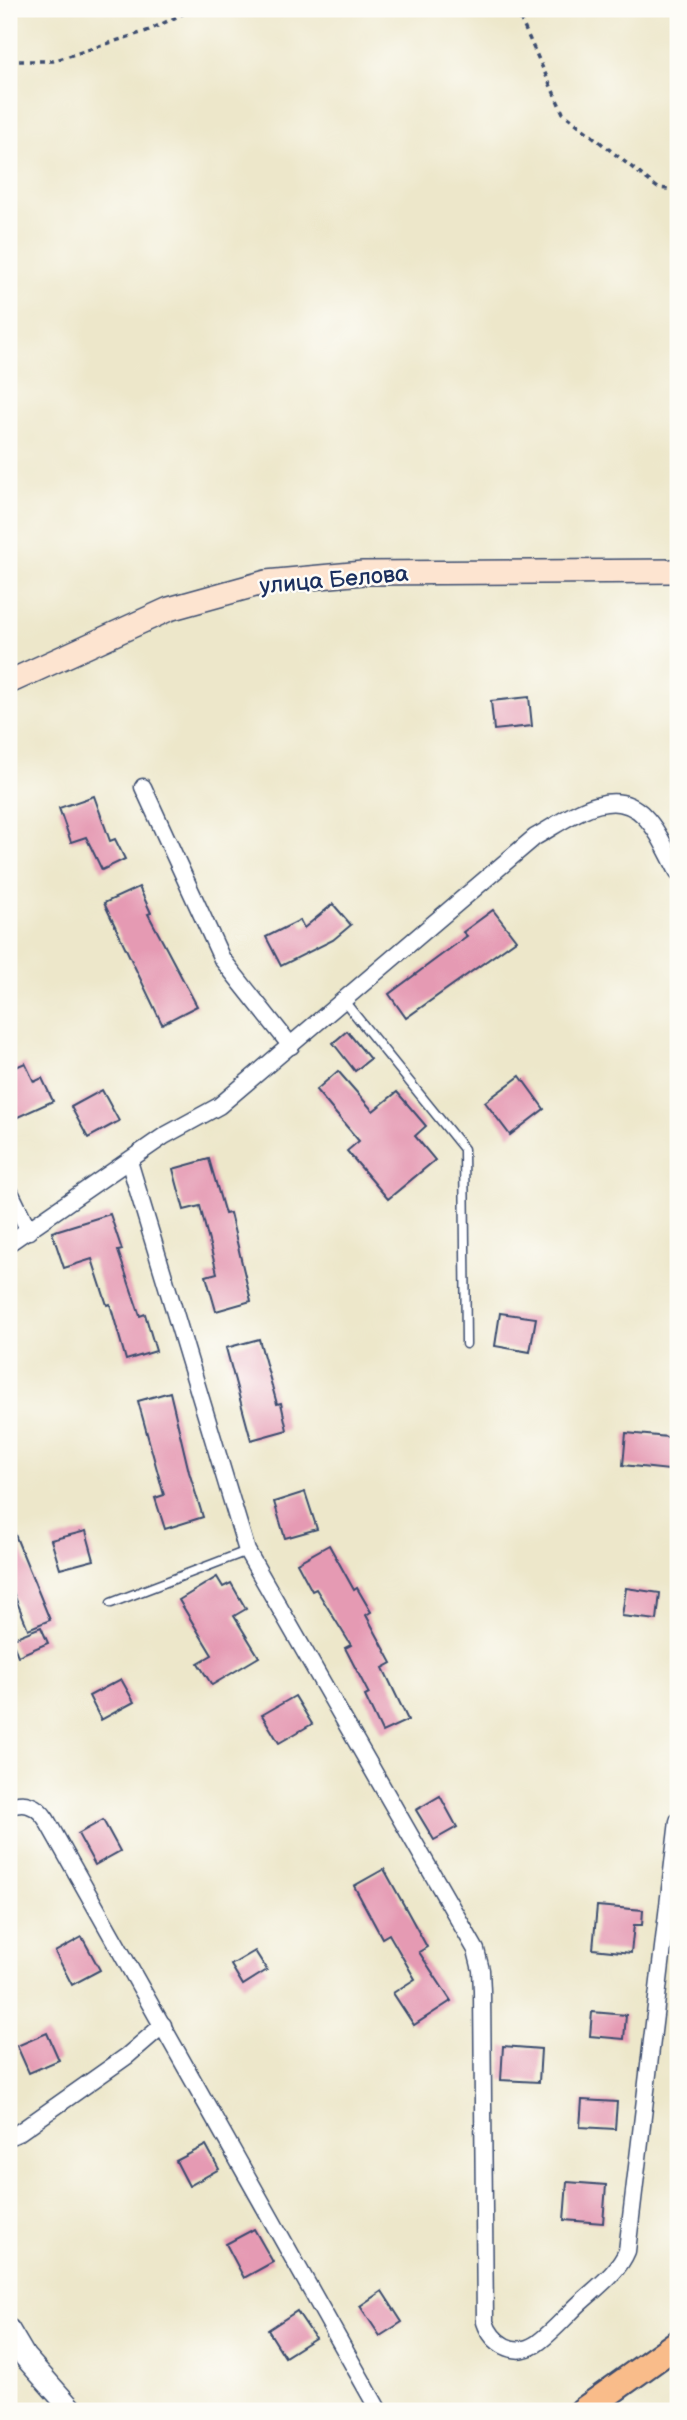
<svg xmlns="http://www.w3.org/2000/svg" width="687" height="2420" viewBox="0 0 687 2420" font-family="'Balsamiq Sans',sans-serif">
<style>
.building{fill:#e59ab3}
.lines{fill:none;stroke-linecap:round;stroke-linejoin:round}
.service-casing{stroke:#3a4b6e;stroke-width:11}
.minor-casing{stroke:#3a4b6e;stroke-width:19}
.tertiary-casing{stroke:#3a4b6e;stroke-width:24}
.secondary-casing{stroke:#3a4b6e;stroke-width:26}
.primary-casing{stroke:#3a4b6e;stroke-width:30}
.path{stroke:#3a4b6e;stroke-width:3.5;stroke-dasharray:5 5;stroke-linecap:butt}
.service{stroke:#fff;stroke-width:8}
.minor{stroke:#fff;stroke-width:16}
.tertiary{stroke:#fff;stroke-width:21}
.secondary{stroke:#fde4d0;stroke-width:23}
.primary{stroke:#f9bc8a;stroke-width:26}
.labels{text-anchor:middle;dominant-baseline:central;stroke-width:5;stroke-linejoin:round;paint-order:stroke}
.street-label{font-size:23px;fill:#1b2f5e;stroke:#fdfcf7}
</style>
<rect width="100%" height="100%" fill="#fdfcf7"/>
<filter id="ink" filterUnits="userSpaceOnUse"><feTurbulence type="fractalNoise" baseFrequency=".0143" numOctaves="2"/><feDisplacementMap in="SourceGraphic" scale="14" xChannelSelector="R" yChannelSelector="G"/><feConvolveMatrix kernelMatrix="1 2 1 2 8 2 1 2 1" color-interpolation-filters="sRGB"/></filter>
<filter id="wash" filterUnits="userSpaceOnUse"><feTurbulence type="fractalNoise" baseFrequency=".00686" numOctaves="4" result="noise"/><feDisplacementMap in="SourceGraphic" scale="28" xChannelSelector="R" yChannelSelector="G"/><feGaussianBlur stdDeviation="1.57" result="paint"/><feColorMatrix in="noise" values="0 0 0 0 0 0 0 0 0 0 0 0 0 0 0 0 0 1.4 0 .05"/><feComposite in="paint" operator="in"/></filter>
<g filter="url(#wash)">
<rect width="100%" height="100%" fill="#ede7ca"/>
<g id="blocks">
<g class="building">
<polygon points="529,697 532,726 494,730 491,701"/>
<polygon points="94,796 110,841 115,839 125,859 102,870 86,837 71,842 59,808"/>
<polygon points="139,887 151,913 148,914 197,1006 162,1024 104,903"/>
<polygon points="333,904 351,925 333,940 281,966 266,937 300,920 304,928"/>
<polygon points="493,910 516,940 406,1018 389,994 467,936 463,932"/>
<polygon points="347,1031 370,1059 355,1071 333,1043"/>
<polygon points="25,1063 34,1082 42,1078 53,1101 9,1121 9,1070"/>
<polygon points="338,1071 373,1111 397,1092 426,1126 415,1136 435,1160 388,1199 347,1151 359,1141 316,1090"/>
<polygon points="520,1076 544,1109 510,1135 485,1102"/>
<polygon points="102,1090 119,1121 88,1138 71,1107"/>
<polygon points="209,1159 225,1214 230,1213 251,1301 216,1311 206,1276 217,1273 200,1206 184,1210 173,1169"/>
<polygon points="110,1214 122,1250 118,1251 140,1316 145,1314 156,1351 126,1360 110,1304 107,1305 92,1259 64,1268 52,1232"/>
<polygon points="500,1313 536,1318 530,1352 495,1346"/>
<polygon points="259,1339 277,1404 281,1403 287,1430 251,1440 226,1348"/>
<polygon points="170,1392 189,1472 203,1517 165,1529 155,1498 164,1495 138,1401"/>
<polygon points="626,1433 678,1438 678,1471 623,1465"/>
<polygon points="305,1492 317,1529 285,1538 274,1502"/>
<polygon points="9,1520 50,1620 28,1629 9,1582"/>
<polygon points="86,1531 94,1560 60,1569 51,1540"/>
<polygon points="329,1545 354,1590 357,1588 371,1612 366,1615 392,1663 383,1668 408,1720 382,1732 365,1696 369,1694 345,1648 351,1645 316,1589 312,1591 297,1563"/>
<polygon points="217,1577 223,1587 231,1583 246,1609 234,1616 259,1657 212,1685 198,1663 212,1655 179,1600"/>
<polygon points="626,1588 660,1593 657,1620 622,1616"/>
<polygon points="41,1627 48,1643 18,1656 11,1639"/>
<polygon points="121,1679 134,1702 101,1720 89,1696"/>
<polygon points="295,1696 312,1724 279,1743 262,1715"/>
<polygon points="440,1796 457,1827 434,1840 416,1810"/>
<polygon points="103,1820 120,1851 95,1865 78,1834"/>
<polygon points="384,1869 427,1947 419,1952 451,2001 414,2025 393,1993 415,1979 389,1934 382,1938 354,1886"/>
<polygon points="597,1906 643,1910 642,1925 634,1925 631,1953 593,1949"/>
<polygon points="82,1937 100,1970 72,1985 55,1952"/>
<polygon points="255,1951 267,1970 243,1985 231,1965"/>
<polygon points="592,2012 626,2015 624,2039 590,2036"/>
<polygon points="47,2033 59,2060 29,2073 17,2046"/>
<polygon points="503,2046 541,2049 539,2082 501,2080"/>
<polygon points="582,2100 617,2102 615,2129 580,2127"/>
<polygon points="206,2145 219,2169 189,2186 176,2161"/>
<polygon points="567,2182 606,2185 603,2223 564,2220"/>
<polygon points="254,2229 273,2262 244,2278 226,2244"/>
<polygon points="382,2291 402,2322 380,2336 360,2306"/>
<polygon points="297,2311 315,2338 285,2357 268,2330"/>
</g>
</g>
</g>
<g filter="url(#ink)">
<use href="#blocks" fill-opacity="0" stroke="#3a4b6e" stroke-width="2"/>
<g class="lines">
<defs>
<g id="service">
<polyline points="344,1001 464,1149 466,1344"/>
<polyline points="111,1603 247,1551"/>
</g>
<g id="minor">
<polyline points="143,787 222,959 291,1046"/>
<path d="M129,1161L247,1551L476,1950L481,1970L482,1991L485,2322C492,2343 514,2358 536,2344C552,2333 566,2316 580,2303C596,2288 618,2273 627,2251L678,1821"/>
<polyline points="9,1190 29,1231"/>
<path d="M9,1243L164,1136L219,1106L535,837C566,820 612,782 644,816C659,831 668,854 678,872"/>
<path d="M9,1807C24,1800 37,1805 46,1819L379,2411"/>
<polyline points="9,2137 18,2133 127,2056 163,2025"/>
</g>
<polyline id="tertiary" points="9,2330 25,2357 73,2411"/>
<polyline id="secondary" points="9,682 169,609 266,582 363,573 678,571"/>
<polyline id="primary" points="583,2411 678,2343"/>
</defs>
<use href="#service" class="service-casing"/>
<use href="#minor" class="minor-casing"/>
<use href="#tertiary" class="tertiary-casing"/>
<use href="#secondary" class="secondary-casing"/>
<use href="#primary" class="primary-casing"/>
<g class="path">
<polyline points="516,9 563,113 658,188 678,190"/>
<polyline points="9,61 53,61 147,31 193,9"/>
</g>
<use href="#service" class="service"/>
<use href="#minor" class="minor"/>
<use href="#tertiary" class="tertiary"/>
<use href="#secondary" class="secondary"/>
<use href="#primary" class="primary"/>
</g>
</g>
<g class="labels">
<g class="street-label">
<text transform="translate(334 580) rotate(-5)">улица Белова</text>
</g>
</g>
<rect width="687" height="2420" fill="none" stroke="#fdfcf7" stroke-width="35"/>
</svg>
